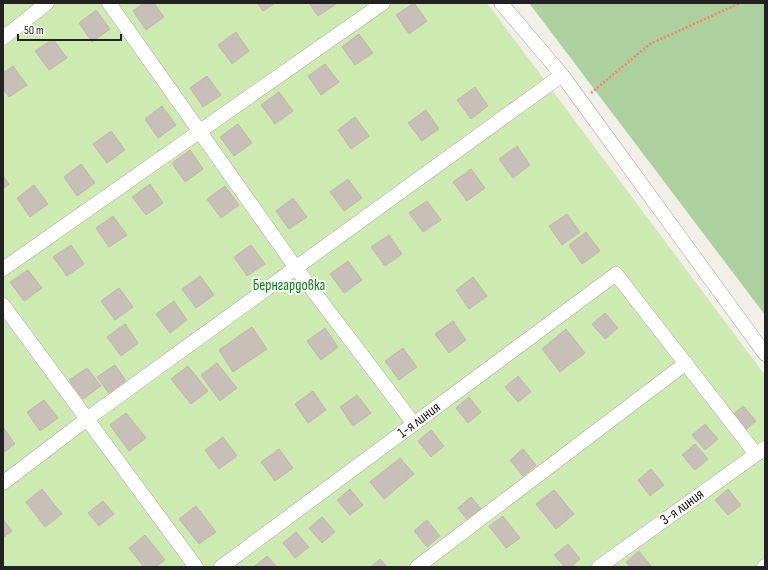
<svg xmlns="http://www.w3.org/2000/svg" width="768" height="570" viewBox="0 0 768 570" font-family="'Sofia Sans Condensed',sans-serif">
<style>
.grass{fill:#cdebb0}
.forest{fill:#add19e}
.building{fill:#c7bfb8;stroke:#c4b6ab}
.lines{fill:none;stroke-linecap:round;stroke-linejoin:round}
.minor-casing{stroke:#a9a9a9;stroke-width:15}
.path{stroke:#fa8072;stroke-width:2.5;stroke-dasharray:2 2;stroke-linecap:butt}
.minor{stroke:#fff;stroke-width:14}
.labels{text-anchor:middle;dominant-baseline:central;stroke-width:4;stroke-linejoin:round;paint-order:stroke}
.park-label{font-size:15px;fill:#0c8416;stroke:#fff}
.street-label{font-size:15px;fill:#222;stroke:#fff}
</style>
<rect width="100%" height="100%" fill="#f2efe9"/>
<polygon class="grass" points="3,3 487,3 765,375 765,567 3,567"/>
<polygon class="forest" points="529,3 765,3 765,315"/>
<g class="building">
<polygon points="144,3 154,3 164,17 146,30 133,11"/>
<polygon points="257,3 275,3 263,11"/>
<polygon points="309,3 336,3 336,4 318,16"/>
<polygon points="414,3 427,21 409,34 396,15"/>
<polygon points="96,10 110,29 92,42 79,23"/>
<polygon points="236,32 249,51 232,64 218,45"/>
<polygon points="359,34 373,53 355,65 342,47"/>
<polygon points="53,39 67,58 49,70 35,51"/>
<polygon points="325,64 339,82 321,95 308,76"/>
<polygon points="13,66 27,85 9,97 3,89 3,73"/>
<polygon points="207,76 221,95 203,107 190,88"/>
<polygon points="475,87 488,106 471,119 457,100"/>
<polygon points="279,92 293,111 275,124 261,105"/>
<polygon points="162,106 176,125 158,138 145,119"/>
<polygon points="426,110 439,129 422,141 408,123"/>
<polygon points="355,117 369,136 351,149 338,130"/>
<polygon points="238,124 252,143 234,156 220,137"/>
<polygon points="111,131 125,150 107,163 93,144"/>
<polygon points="517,146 530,165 513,178 499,159"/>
<polygon points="190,150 203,169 185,182 172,163"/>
<polygon points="81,164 95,183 77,196 64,177"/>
<polygon points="471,169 485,188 467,201 453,182"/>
<polygon points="3,176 9,184 3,189"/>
<polygon points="348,179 362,198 344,211 330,192"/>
<polygon points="150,184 163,203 146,215 132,197"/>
<polygon points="34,185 48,204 30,217 17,198"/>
<polygon points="225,186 239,205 221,218 207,199"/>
<polygon points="293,198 307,217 289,229 276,211"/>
<polygon points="427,201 441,220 423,232 409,213"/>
<polygon points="567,214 580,232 562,245 549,226"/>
<polygon points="113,216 127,235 109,247 96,228"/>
<polygon points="586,232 600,251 582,264 569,245"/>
<polygon points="389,235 402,254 385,266 371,247"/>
<polygon points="71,245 84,264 67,276 53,257"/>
<polygon points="251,245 265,264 247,276 234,257"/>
<polygon points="348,261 362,280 344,293 330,274"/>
<polygon points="28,270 42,288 24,301 10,282"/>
<polygon points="200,276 214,295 196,308 182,289"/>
<polygon points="473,277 487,296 469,309 456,290"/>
<polygon points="119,288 133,307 115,320 101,301"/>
<polygon points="174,301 187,320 170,333 156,314"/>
<polygon points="605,313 618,328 605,339 592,324"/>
<polygon points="453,321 466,340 449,353 435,334"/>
<polygon points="125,324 138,343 121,356 107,337"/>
<polygon points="252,327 267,349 233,372 219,350"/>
<polygon points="325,328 338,347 321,360 307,341"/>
<polygon points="566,329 585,353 560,372 542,349"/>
<polygon points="403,348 417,367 399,380 385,361"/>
<polygon points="217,363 237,388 220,401 201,375"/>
<polygon points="115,365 128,384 111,396 97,377"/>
<polygon points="188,366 208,391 191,404 171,379"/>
<polygon points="87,368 101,386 83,399 69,380"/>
<polygon points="518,376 531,392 518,402 505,387"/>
<polygon points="313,391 326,410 308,423 295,404"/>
<polygon points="357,395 371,413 353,426 340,407"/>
<polygon points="469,397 481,412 468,423 456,408"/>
<polygon points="44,400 58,418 40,431 27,412"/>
<polygon points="743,406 756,421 743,432 730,417"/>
<polygon points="126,413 146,438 129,451 110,425"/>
<polygon points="705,424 718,439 705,450 692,435"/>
<polygon points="3,427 15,444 3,453"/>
<polygon points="431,430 444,446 431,457 418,441"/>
<polygon points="223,437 237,456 219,469 205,450"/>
<polygon points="695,444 708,459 695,470 682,455"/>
<polygon points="279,449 293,468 275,481 261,462"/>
<polygon points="523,449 536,465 523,476 510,460"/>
<polygon points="400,458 414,474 384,499 370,482"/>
<polygon points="651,469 664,485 650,496 638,480"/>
<polygon points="42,489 62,514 45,527 26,502"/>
<polygon points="350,489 363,505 350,515 337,500"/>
<polygon points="728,489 741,505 728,515 715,500"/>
<polygon points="554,490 574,514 556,529 536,504"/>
<polygon points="471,497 484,512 470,523 458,508"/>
<polygon points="103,501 114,514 99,526 88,513"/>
<polygon points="196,506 216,532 199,544 179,519"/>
<polygon points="503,516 520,538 506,548 489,526"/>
<polygon points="322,517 335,532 322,543 309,528"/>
<polygon points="3,519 12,531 3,538"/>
<polygon points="427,520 440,536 427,547 414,531"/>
<polygon points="296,532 309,547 295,558 283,543"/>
<polygon points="145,535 165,560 156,567 144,567 129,548"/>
<polygon points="568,544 580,559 571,567 565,567 554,555"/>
<polygon points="639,551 651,566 651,567 630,567 626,562"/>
<polygon points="267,556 277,567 254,567"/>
<polygon points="380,559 387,567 371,567"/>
</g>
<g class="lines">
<defs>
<g id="minor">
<polyline points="109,3 296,268 414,424"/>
<polyline points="501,3 562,75 765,354"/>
<polyline points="3,38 47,3"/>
<polyline points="3,269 383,3"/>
<polyline points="3,305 196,567"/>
<polyline points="3,483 87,419 562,75"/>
<polyline points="221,567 616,274 756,454"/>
<polyline points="417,567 686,363"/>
<polyline points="599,567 765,448"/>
<polyline points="764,567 765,566"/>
</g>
</defs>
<use href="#minor" class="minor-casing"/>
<polyline class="path" points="591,93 650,44 740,3"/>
<use href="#minor" class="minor"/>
</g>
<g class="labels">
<g class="park-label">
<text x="289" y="285">Бернгардовка</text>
</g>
<g class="street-label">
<text transform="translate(419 420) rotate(-37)">1-я линия</text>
<text transform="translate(682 507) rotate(-36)">3-я линия</text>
</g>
</g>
<rect width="768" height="570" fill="none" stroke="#222222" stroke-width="8"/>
<path d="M18 34v6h103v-6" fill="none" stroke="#222222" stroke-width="2"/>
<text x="24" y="34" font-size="12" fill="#222222" stroke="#ffffff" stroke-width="3" paint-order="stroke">50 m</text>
</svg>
